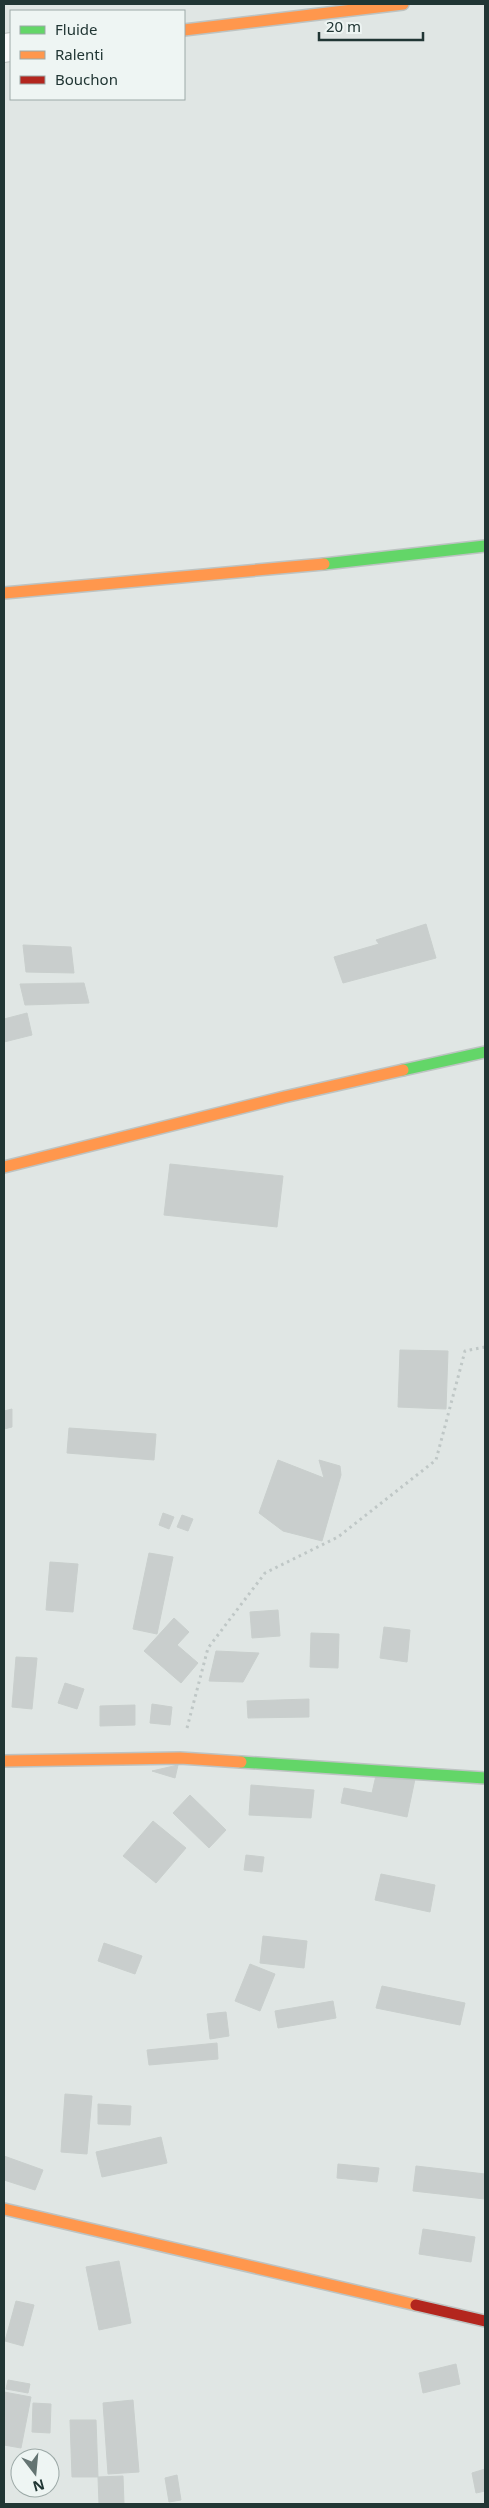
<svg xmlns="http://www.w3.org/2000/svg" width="489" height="2508" viewBox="0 0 489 2508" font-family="'Noto Sans',sans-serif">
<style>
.building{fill:#c9cecd;stroke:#c9cfcd}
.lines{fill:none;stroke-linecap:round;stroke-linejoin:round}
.street-casing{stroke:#bdc3c1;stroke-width:30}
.fast-casing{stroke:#bdc3c2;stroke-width:14}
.slow-casing{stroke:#bdc3c2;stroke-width:14}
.jam-casing{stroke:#bdc3c2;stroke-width:14}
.path{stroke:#bfc7c6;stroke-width:3;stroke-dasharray:2.5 4;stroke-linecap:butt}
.street{stroke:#fafbfb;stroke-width:28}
.fast{stroke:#63d668;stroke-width:11}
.slow{stroke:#ff974d;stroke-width:11}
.jam{stroke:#b3261e;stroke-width:11}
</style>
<rect width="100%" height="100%" fill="#e0e6e4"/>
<g class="building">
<polygon points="426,924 436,958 343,983 334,957 379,944 376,940"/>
<polygon points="23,945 71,947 74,973 26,972"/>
<polygon points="84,983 89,1003 25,1005 20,984"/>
<polygon points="27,1013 32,1035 4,1042 4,1019"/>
<polygon points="170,1164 283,1176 277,1227 164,1215"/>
<polygon points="400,1350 448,1351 446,1409 398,1407"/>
<polygon points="12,1409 12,1427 4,1429 4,1411"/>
<polygon points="69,1428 156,1434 154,1460 67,1453"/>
<polygon points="278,1460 324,1478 319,1460 340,1466 341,1475 322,1541 283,1531 259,1513"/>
<polygon points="163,1513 174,1517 169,1529 159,1525"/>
<polygon points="182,1515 193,1519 188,1531 177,1527"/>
<polygon points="149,1553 173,1557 157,1634 133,1629"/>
<polygon points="50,1562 78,1564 73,1612 46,1610"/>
<polygon points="278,1610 280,1636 252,1638 250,1612"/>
<polygon points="174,1618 189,1632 177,1645 198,1663 181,1683 144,1651"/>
<polygon points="384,1627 410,1630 407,1662 380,1658"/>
<polygon points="311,1633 339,1634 338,1668 310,1667"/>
<polygon points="216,1651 259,1653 243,1682 209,1681"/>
<polygon points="16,1657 37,1658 32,1709 12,1707"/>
<polygon points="65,1683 84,1689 77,1709 58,1703"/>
<polygon points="309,1699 309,1717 248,1718 247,1701"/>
<polygon points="152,1704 172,1707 170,1725 150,1723"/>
<polygon points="135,1705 135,1725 100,1726 100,1706"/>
<polygon points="178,1765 175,1778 152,1771"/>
<polygon points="377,1771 415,1779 407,1817 341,1803 344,1788 372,1793"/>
<polygon points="251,1785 314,1790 311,1818 249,1815"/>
<polygon points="190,1795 226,1830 209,1848 173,1813"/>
<polygon points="153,1821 186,1848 156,1883 123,1856"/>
<polygon points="246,1855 264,1857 262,1872 244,1870"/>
<polygon points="381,1874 435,1885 430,1912 375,1900"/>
<polygon points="263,1936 307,1941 304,1968 260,1963"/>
<polygon points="104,1943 142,1956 135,1974 98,1961"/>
<polygon points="250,1964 275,1974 260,2011 235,2001"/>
<polygon points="382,1986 465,2003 460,2025 376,2008"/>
<polygon points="333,2001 336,2018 278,2028 275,2011"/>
<polygon points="226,2012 229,2036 210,2039 207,2014"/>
<polygon points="217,2043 218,2059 149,2065 147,2050"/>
<polygon points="65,2094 92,2096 87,2154 61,2152"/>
<polygon points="98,2104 131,2106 130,2125 98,2124"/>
<polygon points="161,2137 167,2163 102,2177 96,2152"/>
<polygon points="4,2156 43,2170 35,2190 4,2180"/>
<polygon points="338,2164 379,2168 377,2182 337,2178"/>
<polygon points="416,2166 485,2174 485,2199 413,2191"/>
<polygon points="423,2229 475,2237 471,2262 419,2254"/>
<polygon points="119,2261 131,2323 99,2330 86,2267"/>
<polygon points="16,2301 34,2305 23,2346 5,2341"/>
<polygon points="456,2364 460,2384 423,2393 419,2373"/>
<polygon points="8,2380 30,2384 28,2393 6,2389"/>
<polygon points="4,2392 31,2397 21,2448 4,2445"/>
<polygon points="133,2400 139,2472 108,2474 103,2403"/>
<polygon points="33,2403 51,2404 50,2433 32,2432"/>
<polygon points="70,2420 96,2420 98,2477 72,2477"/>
<polygon points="485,2469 485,2491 476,2493 472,2473"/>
<polygon points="177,2475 181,2500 169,2502 165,2478"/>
<polygon points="123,2476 124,2504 99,2504 98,2477"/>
</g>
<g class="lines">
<defs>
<polyline id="street" points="4,48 11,47"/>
<g id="fast">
<polyline points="324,564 485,546"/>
<polyline points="403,1070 485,1052"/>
<polyline points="241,1762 485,1778"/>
</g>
<g id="slow">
<polyline points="184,30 403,4"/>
<polyline points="4,593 324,564"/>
<polyline points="4,1167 284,1097 403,1070"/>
<polyline points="4,1761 180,1758 241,1762"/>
<polyline points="4,2209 416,2305"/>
</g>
<polyline id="jam" points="416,2305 485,2321"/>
</defs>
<use href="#street" class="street-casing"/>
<use href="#fast" class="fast-casing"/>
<use href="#slow" class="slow-casing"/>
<use href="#jam" class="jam-casing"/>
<polyline class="path" points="187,1728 208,1648 265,1573 338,1537 436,1460 465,1351 485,1347"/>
<use href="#street" class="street"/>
<use href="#fast" class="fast"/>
<use href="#slow" class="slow"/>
<use href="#jam" class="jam"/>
</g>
<rect width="489" height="2508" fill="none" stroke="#213634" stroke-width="10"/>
<rect x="10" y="10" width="175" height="90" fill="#eef5f3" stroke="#9ca9a7"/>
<rect x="20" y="26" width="25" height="8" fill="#63d668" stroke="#9ca9a7"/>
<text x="55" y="35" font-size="15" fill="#213634">Fluide</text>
<rect x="20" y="51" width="25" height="8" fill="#ff974d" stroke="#9ca9a7"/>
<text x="55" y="60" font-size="15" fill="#213634">Ralenti</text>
<rect x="20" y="76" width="25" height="8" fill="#b3261e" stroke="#9ca9a7"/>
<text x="55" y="85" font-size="15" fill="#213634">Bouchon</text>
<g transform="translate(35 2473) rotate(164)"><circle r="24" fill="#eef5f3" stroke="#9ca9a7"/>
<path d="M0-4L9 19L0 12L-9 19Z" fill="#647472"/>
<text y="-8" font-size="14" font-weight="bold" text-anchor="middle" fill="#213634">N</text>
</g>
<path d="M319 32v8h104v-8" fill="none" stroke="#213634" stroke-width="2.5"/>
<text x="326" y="32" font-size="15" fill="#213634" stroke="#eef5f3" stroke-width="4" paint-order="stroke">20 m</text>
</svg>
